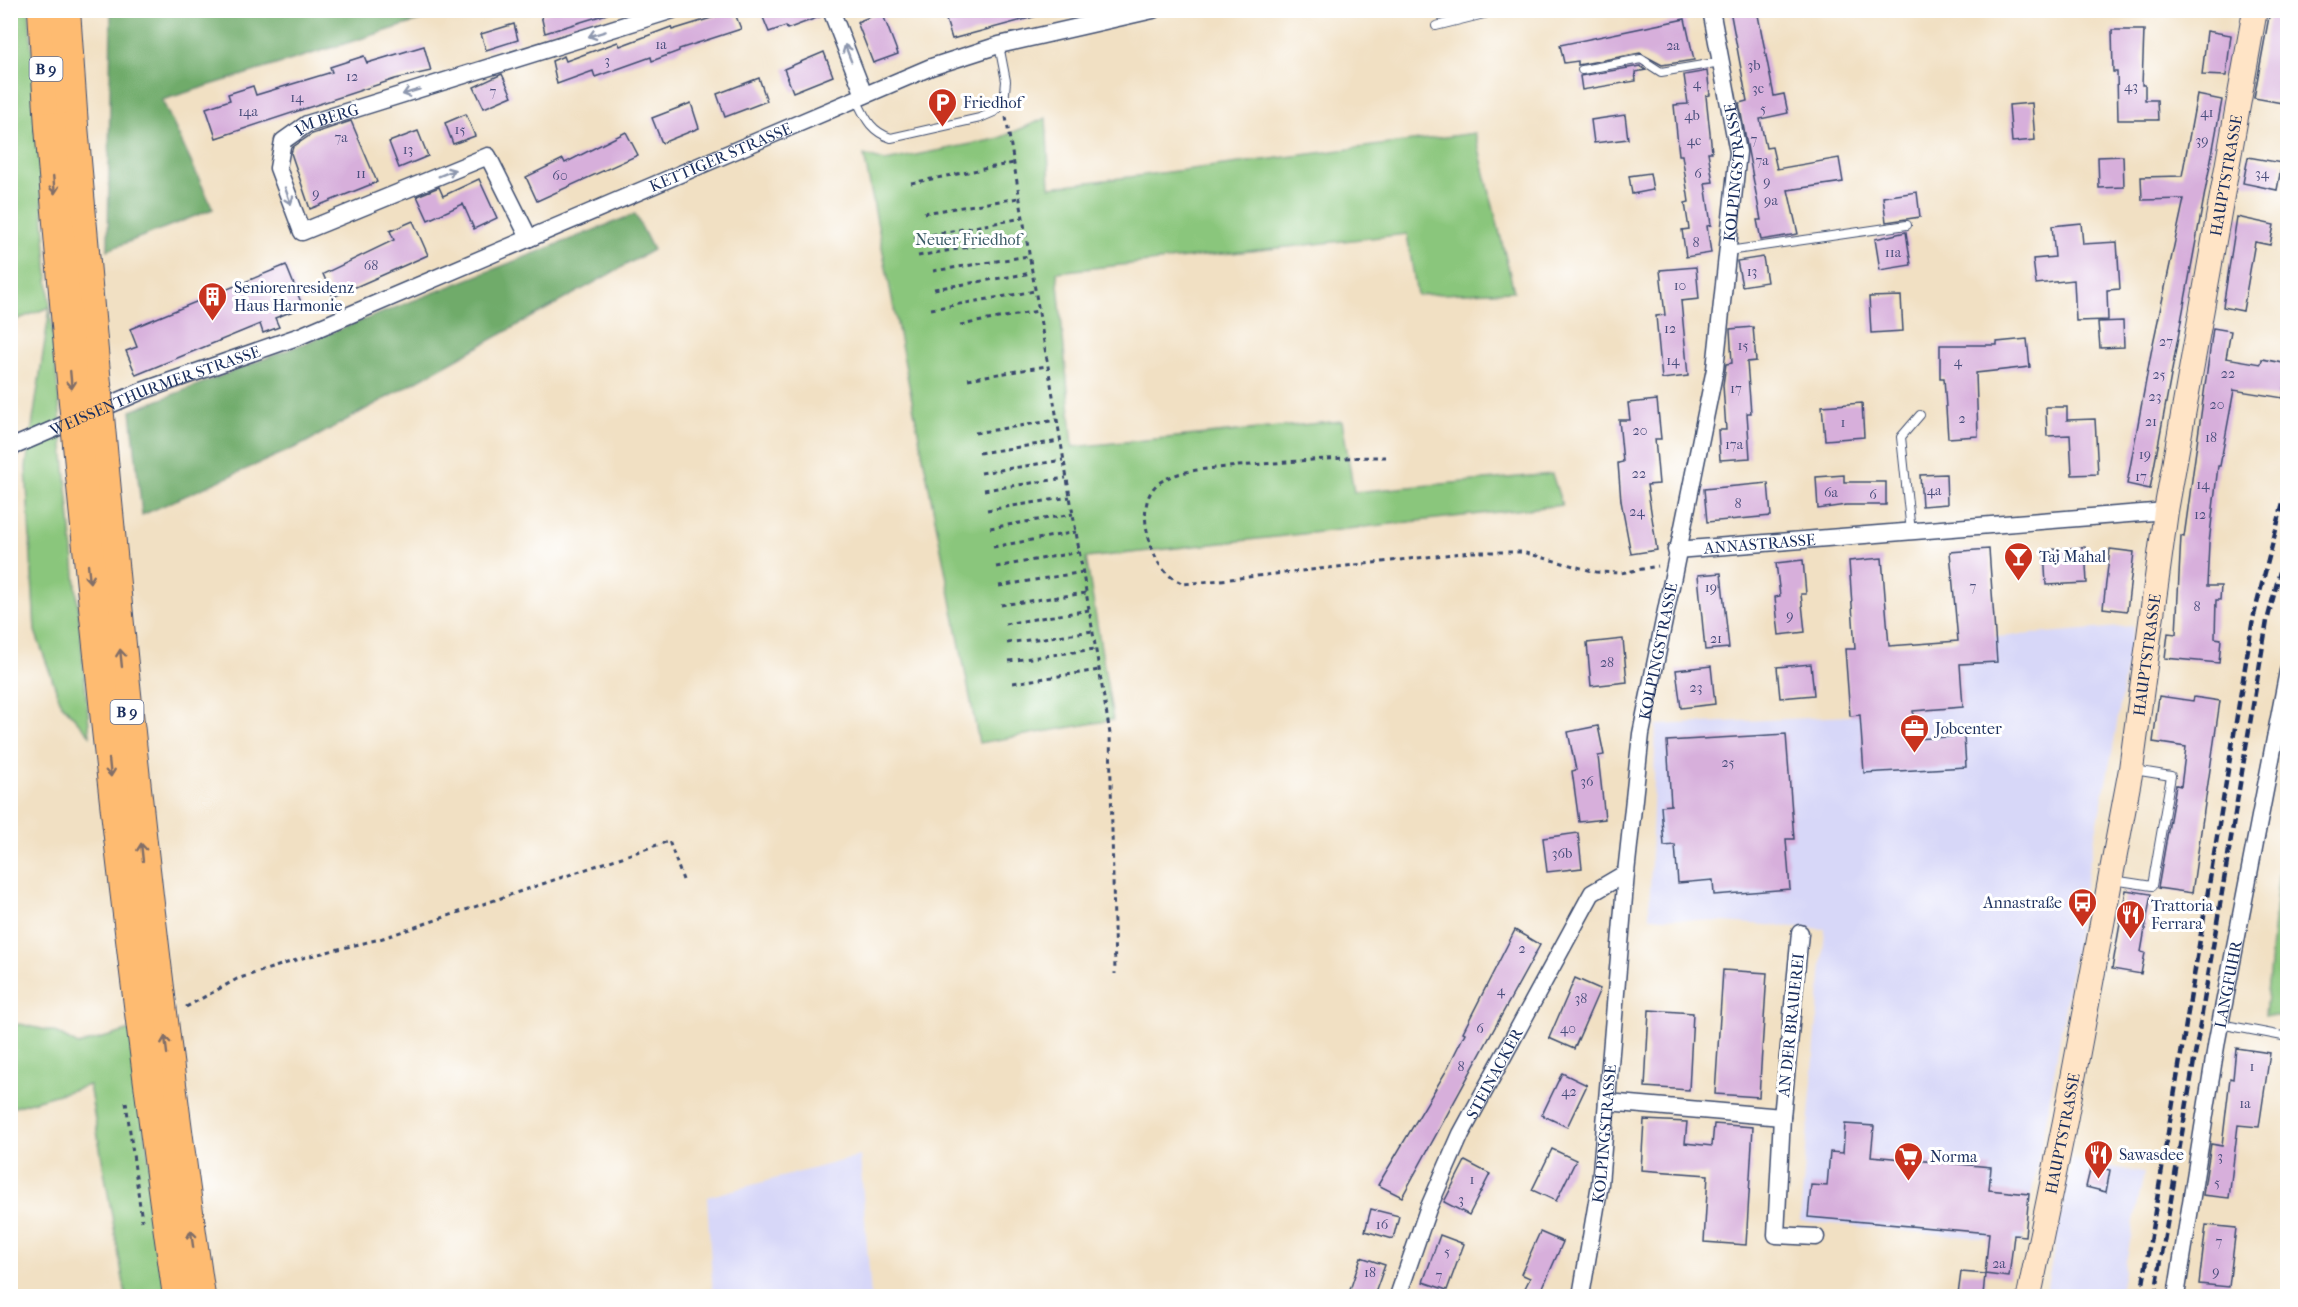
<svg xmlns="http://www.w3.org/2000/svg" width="2298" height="1307" viewBox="0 0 2298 1307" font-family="'IM FELL French Canon',serif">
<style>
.built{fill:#d7d7f8}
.green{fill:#8ac67b;stroke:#527a6c;stroke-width:1.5}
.forest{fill:#6fab6b;stroke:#456d64;stroke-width:1.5}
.building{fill:#d7afdb}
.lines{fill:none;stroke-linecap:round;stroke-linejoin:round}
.lane-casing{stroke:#3b4a6d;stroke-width:10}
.street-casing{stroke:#3b4a6d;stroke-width:19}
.secondary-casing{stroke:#3b4a6d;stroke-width:26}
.highway-casing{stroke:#3b4a6d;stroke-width:32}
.path{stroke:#3b4a6d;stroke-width:3;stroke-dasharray:4.5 4.5;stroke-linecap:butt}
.lane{stroke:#fff;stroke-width:8}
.street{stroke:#fff;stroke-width:16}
.secondary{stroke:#ffe4c6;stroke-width:24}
.highway{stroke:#febb71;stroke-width:30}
.rail{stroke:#1b2f5e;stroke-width:4.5;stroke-dasharray:9 4.5;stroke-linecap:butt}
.highway-bridge-casing{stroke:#3b4a6d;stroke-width:32;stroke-linecap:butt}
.highway-bridge{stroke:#febb71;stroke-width:30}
.oneway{stroke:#8d97ae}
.oneway2{stroke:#816e67}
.labels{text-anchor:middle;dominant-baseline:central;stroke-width:6;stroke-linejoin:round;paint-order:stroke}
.number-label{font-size:14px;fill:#4a4f7d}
.shield{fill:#fff;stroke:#5f6d8e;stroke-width:1.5}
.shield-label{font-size:15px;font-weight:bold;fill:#1b2f5e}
.poi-label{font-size:16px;fill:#1b2f5e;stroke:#fff;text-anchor:start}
.street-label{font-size:16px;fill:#1b2f5e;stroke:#fff}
.park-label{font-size:16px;fill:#3c5c67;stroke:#fff}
</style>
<rect width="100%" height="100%" fill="#fff"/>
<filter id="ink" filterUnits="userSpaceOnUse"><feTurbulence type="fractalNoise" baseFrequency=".0167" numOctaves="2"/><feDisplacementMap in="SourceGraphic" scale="12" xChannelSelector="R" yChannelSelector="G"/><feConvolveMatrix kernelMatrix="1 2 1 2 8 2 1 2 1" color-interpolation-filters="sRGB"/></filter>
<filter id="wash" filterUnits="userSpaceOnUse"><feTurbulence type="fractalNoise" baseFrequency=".008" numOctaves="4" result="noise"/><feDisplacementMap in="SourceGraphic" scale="24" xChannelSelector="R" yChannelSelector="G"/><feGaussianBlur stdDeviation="1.35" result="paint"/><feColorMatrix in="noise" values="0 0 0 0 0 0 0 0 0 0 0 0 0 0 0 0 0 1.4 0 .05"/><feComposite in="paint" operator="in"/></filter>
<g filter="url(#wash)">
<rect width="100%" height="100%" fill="#f1e0c3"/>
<g class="built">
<polygon points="2133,626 2113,748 2086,880 2048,1111 2022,1242 1800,1221 1825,929 1649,917 1656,725 1850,716 1845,649"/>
<polygon points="860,1156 871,1296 713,1296 707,1197"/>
<polygon points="2072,1159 2144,1173 2119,1296 2045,1296"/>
</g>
<g class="green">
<polygon points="11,11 29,11 50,306 90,735 61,703 35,631 26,467 50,307 11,322"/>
<polygon points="1046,118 1050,187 1475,133 1514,291 1417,295 1407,234 1057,272 1073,447 1342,421 1354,492 1552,474 1562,505 1086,558 1113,720 979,743 864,155 885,161 997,139"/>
<polygon points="2287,785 2288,1017 2287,1017 2265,1015"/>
<polygon points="20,1024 55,1032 78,1045 131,1030 168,1296 126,1296 89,1085 11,1108 10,1026"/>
</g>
<g class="forest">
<polygon points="122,11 122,10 451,11 162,100 213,209 108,250 111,14"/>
<polygon points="635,214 653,250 303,444 142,515 131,411"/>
</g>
<g id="blocks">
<g class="building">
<polygon points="557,10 606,10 607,14 545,33 541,15"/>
<polygon points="760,10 821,10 822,16 787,29 786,26 769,32"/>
<polygon points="943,10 1041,10 1041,15 952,39"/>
<polygon points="1730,10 1757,10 1774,96 1784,94 1788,113 1760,119 1766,148 1772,147 1777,169 1839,158 1843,182 1788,190 1798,234 1761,240 1757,220 1761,220 1739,103 1747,101"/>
<polygon points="734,11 741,29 679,49 679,51 652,61 651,57 595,77 593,71 557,84 552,61 564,56 566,61 618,42 620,46 671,27 672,30"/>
<polygon points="2270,11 2288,14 2288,104 2254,98"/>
<polygon points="882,12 898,54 873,63 857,22"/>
<polygon points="1685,19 1694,60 1662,65 1640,53 1578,65 1578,61 1564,63 1560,45"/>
<polygon points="514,24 518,40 486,50 481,34"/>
<polygon points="2112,30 2144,30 2142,85 2145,85 2145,100 2157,100 2158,120 2118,120 2117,72 2113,72"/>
<polygon points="2207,31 2231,35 2226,76 2202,75"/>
<polygon points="424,46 431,71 395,79 216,138 206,108 230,100 228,94 253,86 256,95 332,72 330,67 364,56 367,63"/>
<polygon points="824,52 833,76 793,92 784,69"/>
<polygon points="1640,66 1646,70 1635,72 1636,81 1582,90 1580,76"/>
<polygon points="1707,71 1710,95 1706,96 1712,152 1708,152 1713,182 1705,183 1711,225 1707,226 1711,253 1686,257 1682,230 1689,229 1685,203 1689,202 1682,155 1679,155 1674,105 1688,104 1684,75"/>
<polygon points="502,74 512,96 484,108 474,87"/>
<polygon points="759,78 767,101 725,117 717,94"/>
<polygon points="2197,95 2222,100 2150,489 2127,484 2151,353 2184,199 2142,200 2141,177 2182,176"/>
<polygon points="691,103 699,128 662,143 652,118"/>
<polygon points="2032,103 2035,140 2012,142 2009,105"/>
<polygon points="466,114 475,136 453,144 445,123"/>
<polygon points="1625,115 1628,139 1594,143 1591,120"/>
<polygon points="351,121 377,182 310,209 291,153 293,147 312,134"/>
<polygon points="418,131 428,156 399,168 389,142"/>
<polygon points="626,132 638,155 537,201 526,177 563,159 565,163"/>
<polygon points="2123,156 2124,187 2099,188 2098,157"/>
<polygon points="2248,157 2282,163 2277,190 2243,183"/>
<polygon points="1650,173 1653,190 1632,194 1629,176"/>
<polygon points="479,179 497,218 474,229 463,204 428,220 417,196 439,187 443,196"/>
<polygon points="1917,192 1920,217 1886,222 1883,197"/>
<polygon points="2237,217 2274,225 2270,245 2255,242 2243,311 2223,307"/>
<polygon points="413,221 428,255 333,297 323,274 394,240 390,231"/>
<polygon points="2081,223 2083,244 2117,242 2120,289 2107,290 2108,320 2076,321 2074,280 2036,284 2033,259 2055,257 2052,226"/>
<polygon points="1906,232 1911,265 1880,270 1875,239"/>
<polygon points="1763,257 1767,282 1742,286 1737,261"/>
<polygon points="286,265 303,307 275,318 279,327 263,333 260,324 136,375 126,351 137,347 130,329"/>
<polygon points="1696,267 1699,299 1681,301 1688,376 1662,379 1656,316 1665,315 1660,270"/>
<polygon points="1901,296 1903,331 1871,333 1869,297"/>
<polygon points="2123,321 2124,347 2100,348 2098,322"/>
<polygon points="1753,327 1756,361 1747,362 1751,413 1747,413 1750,458 1720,460 1718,430 1726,430 1723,385 1726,364 1732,363 1730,329"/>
<polygon points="2213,328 2231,331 2226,358 2261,364 2262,359 2288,364 2283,398 2234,390 2220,466 2218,466 2209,543 2207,586 2221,586 2220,600 2216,600 2215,638 2221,639 2219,663 2165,658 2168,633 2176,634 2181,536 2184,537"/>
<polygon points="2027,339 2030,367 1976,373 1978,436 1948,438 1944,378 1940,378 1940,345 1997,345 1997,342"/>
<polygon points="1657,400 1661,439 1655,439 1659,484 1647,485 1657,550 1631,554 1621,501 1618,463 1623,462 1619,420 1630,420 1628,403"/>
<polygon points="1862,403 1864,437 1825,440 1822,406"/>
<polygon points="2046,407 2067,407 2067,420 2095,419 2098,474 2072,475 2070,435 2047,436"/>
<polygon points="1946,474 1947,504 1922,506 1920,475"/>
<polygon points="1844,475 1844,482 1886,482 1886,505 1846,505 1818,509 1816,477"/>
<polygon points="1768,483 1771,516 1707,522 1704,489"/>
<polygon points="2085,547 2087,583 2046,585 2044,550"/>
<polygon points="1989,549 1997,662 1960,664 1963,707 1913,711 1915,739 1964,736 1966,767 1864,773 1860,715 1850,716 1845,649 1855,649 1849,561 1882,558 1889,646 1958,641 1950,552"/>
<polygon points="2110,549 2134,552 2127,611 2103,608"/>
<polygon points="1803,560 1806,594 1801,594 1805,632 1779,635 1775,597 1780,596 1776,563"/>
<polygon points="1721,573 1729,648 1705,650 1698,575"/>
<polygon points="1623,639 1627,682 1591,686 1587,643"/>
<polygon points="1811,664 1814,695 1780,698 1777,667"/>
<polygon points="1711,666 1715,704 1681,708 1676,670"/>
<polygon points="2159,696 2193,701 2194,697 2220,701 2192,893 2158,888 2176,785 2181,786 2186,747 2153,742"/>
<polygon points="1598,726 1604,755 1598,756 1605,819 1579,822 1572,771 1576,770 1568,732"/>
<polygon points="1786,734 1794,839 1786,839 1790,889 1714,895 1713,880 1678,883 1675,845 1664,846 1661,806 1671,805 1667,741"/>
<polygon points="1578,833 1582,868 1547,872 1543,838"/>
<polygon points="2126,890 2151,894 2141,952 2145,953 2141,974 2112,969"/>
<polygon points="1515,930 1540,945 1402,1197 1378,1185 1445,1073 1465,1033 1463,1032"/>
<polygon points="1723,970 1767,973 1759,1097 1715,1094"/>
<polygon points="1575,978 1600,989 1574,1049 1549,1038"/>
<polygon points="1649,1010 1693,1013 1689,1090 1645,1087"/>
<polygon points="2236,1048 2270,1053 2259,1127 2238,1125 2229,1198 2203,1195 2211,1144 2222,1146 2230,1078 2233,1079"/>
<polygon points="1562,1073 1587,1085 1567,1127 1542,1115"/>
<polygon points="1644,1120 1687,1122 1685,1143 1712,1146 1714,1124 1753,1127 1746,1245 1704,1242 1708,1175 1641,1170"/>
<polygon points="1845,1124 1874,1126 1871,1156 1991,1167 1989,1190 2029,1194 2025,1236 2014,1235 2009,1277 1985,1274 1989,1233 1808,1217 1811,1185 1827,1186 1830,1152 1843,1153"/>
<polygon points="1552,1149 1576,1160 1556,1201 1532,1190"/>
<polygon points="1465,1161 1490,1174 1469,1215 1444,1202"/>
<polygon points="2091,1166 2110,1170 2106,1192 2086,1187"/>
<polygon points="1371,1209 1399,1216 1393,1239 1365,1231"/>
<polygon points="2206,1225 2236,1228 2229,1287 2199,1284"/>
<polygon points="1540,1232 1563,1242 1539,1296 1521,1296 1530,1278 1521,1274"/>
<polygon points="1440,1235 1464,1244 1447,1290 1423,1282"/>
<polygon points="1361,1257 1385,1265 1374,1296 1348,1296"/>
<polygon points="1961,1272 1985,1274 1983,1296 1958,1295"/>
</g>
</g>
</g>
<g filter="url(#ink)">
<use href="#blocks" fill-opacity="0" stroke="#3b4a6d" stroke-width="1.5"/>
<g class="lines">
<defs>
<g id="lane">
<polyline points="1436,26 1500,10"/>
<polyline points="1582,70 1641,59 1661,72 1721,62"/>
<path d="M856,99C865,117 870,131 891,138L980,118L994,112L1004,103L1006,81L999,45"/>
<polyline points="1728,251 1907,225"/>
<polyline points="1911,532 1901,437 1920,415"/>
<polyline points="2113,880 2152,886 2171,776 2134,770"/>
<polyline points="2220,1024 2288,1037"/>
</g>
<g id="street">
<polyline points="831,10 864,95"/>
<path id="s1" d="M529,238L488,156L302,232L278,168L283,141L307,124L673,10"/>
<path id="s2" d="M10,448L142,391L300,336L931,67L999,45L1153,10"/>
<path id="s3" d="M1676,550L2166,511"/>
<polyline points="1800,933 1782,1117 1776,1235 1816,1237"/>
<polyline points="1607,1102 1782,1117"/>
<path id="s4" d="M1398,1296L1428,1209L1461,1134L1592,893L1626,873"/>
<path id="s5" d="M1581,1296L1600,1184L1626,873L1641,734L1715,369L1738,152L1711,10"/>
<path id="s6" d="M2176,1296L2217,1040L2288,671"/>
</g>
<g id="secondary">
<path id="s7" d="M2029,1296L2065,1121L2131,769L2166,511L2255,10"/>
</g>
<g id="highway">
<polyline points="43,10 50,127"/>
<polyline points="65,10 73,126"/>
</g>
</defs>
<use href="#lane" class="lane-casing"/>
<use href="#street" class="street-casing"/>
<use href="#secondary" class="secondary-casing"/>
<use href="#highway" class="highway-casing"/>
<g class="path">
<polyline points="1006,117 1110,734 1115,974"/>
<polyline points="911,183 1014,163"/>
<polyline points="924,213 1019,198"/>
<polyline points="914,238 1023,218"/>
<polyline points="918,256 1025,237"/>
<polyline points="933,271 1029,256"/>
<polyline points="934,289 1032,273"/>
<polyline points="931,309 1035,291"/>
<polyline points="960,325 1038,311"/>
<polyline points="968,379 1047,366"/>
<polyline points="975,433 1057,420"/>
<polyline points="979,453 1060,441"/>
<path d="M1386,457C1336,457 1288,462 1238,466C1215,469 1183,468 1162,481C1144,491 1143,516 1148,535C1154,557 1161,575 1184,584L1472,552H1522L1596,572L1621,573L1658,566"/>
<polyline points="981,473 1063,460"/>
<polyline points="984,490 1066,478"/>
<polyline points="987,510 1070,497"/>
<polyline points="990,528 1073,514"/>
<polyline points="993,547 1076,532"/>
<polyline points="996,567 1079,552"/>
<polyline points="999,586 1083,572"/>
<polyline points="1001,605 1086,593"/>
<polyline points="1005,624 1089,610"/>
<polyline points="1007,643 1093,631"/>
<polyline points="1009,661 1095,649"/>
<polyline points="1013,683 1099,670"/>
<polyline points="186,1007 237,979 306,957 380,939 669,841 683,880"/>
<polyline points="126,1102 142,1221"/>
</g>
<use href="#lane" class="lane"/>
<use href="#street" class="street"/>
<use href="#secondary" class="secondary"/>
<use href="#highway" class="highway"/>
<g class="rail">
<polyline points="2141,1296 2253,619 2288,483"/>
<polyline points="2155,1296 2267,621 2288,541"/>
</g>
<defs>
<g id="highway-bridge">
<path d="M73,126C107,517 143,908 200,1296"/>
<path d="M50,127C82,518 122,908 178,1296"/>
</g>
</defs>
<use href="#highway-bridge" class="highway-bridge-casing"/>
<use href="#highway-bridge" class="highway-bridge"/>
</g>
<defs><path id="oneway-shaft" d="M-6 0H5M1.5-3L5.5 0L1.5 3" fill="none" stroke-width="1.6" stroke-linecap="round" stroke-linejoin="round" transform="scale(1.5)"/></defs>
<g class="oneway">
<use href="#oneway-shaft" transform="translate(597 34) rotate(163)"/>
<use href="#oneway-shaft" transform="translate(848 53) rotate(-111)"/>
<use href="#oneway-shaft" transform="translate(411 92) rotate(163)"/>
<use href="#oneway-shaft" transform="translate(447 173) rotate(-22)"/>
<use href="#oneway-shaft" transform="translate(288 196) rotate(70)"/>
</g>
<g class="oneway2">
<use href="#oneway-shaft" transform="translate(54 185) rotate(85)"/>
<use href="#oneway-shaft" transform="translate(71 380) rotate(85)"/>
<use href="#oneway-shaft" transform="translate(89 574) rotate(84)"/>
<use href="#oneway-shaft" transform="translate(121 658) rotate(-96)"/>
<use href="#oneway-shaft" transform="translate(110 768) rotate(84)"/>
<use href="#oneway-shaft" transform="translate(142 852) rotate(-96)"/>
<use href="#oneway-shaft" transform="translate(166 1045) rotate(-97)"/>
<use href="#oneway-shaft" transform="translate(192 1239) rotate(-98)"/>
</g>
</g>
<defs>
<symbol id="parking-pin" viewBox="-11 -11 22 30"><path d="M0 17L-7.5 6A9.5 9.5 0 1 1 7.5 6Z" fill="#c8321e" stroke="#fff"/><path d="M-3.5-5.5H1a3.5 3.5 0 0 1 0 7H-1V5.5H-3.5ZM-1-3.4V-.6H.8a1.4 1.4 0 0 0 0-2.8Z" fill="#fff"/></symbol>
<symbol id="building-pin" viewBox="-11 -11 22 30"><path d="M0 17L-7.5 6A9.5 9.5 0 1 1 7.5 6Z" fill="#c8321e" stroke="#fff"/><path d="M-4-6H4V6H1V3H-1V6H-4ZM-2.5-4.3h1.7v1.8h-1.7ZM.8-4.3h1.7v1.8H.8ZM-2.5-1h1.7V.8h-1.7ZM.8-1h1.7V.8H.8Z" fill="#fff"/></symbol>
<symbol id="bar-pin" viewBox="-11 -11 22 30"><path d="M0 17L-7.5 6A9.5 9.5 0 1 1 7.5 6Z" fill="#c8321e" stroke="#fff"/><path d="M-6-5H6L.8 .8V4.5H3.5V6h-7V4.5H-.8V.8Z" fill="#fff"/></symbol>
<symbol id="office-pin" viewBox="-11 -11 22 30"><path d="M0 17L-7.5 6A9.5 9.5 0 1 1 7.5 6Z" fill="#c8321e" stroke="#fff"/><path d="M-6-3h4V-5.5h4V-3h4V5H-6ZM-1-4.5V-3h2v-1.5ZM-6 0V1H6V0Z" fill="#fff"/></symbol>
<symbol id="bus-pin" viewBox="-11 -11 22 30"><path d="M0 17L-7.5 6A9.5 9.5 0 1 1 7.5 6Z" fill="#c8321e" stroke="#fff"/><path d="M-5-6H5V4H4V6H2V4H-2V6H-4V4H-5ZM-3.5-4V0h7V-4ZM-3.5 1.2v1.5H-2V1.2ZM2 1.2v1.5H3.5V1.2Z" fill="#fff"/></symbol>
<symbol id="restaurant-pin" viewBox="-11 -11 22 30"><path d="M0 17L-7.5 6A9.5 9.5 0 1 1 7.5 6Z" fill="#c8321e" stroke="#fff"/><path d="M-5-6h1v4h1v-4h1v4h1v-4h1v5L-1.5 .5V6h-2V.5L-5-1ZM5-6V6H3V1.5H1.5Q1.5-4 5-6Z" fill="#fff"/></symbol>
<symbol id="supermarket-pin" viewBox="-11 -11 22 30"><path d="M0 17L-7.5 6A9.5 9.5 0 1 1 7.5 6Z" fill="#c8321e" stroke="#fff"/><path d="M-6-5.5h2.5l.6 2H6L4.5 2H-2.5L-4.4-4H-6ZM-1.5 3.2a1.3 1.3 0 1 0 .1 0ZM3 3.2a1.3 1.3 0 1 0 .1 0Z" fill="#fff"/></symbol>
</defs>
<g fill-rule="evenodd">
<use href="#parking-pin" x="926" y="86" width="33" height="45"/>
<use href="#building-pin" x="196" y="280" width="33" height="45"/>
<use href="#bar-pin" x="2002" y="540" width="33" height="45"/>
<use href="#office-pin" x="1898" y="712" width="33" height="45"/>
<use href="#bus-pin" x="2066" y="886" width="33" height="45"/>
<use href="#restaurant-pin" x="2114" y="898" width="33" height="45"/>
<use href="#restaurant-pin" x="2082" y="1138" width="33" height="45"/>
<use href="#supermarket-pin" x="1892" y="1140" width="33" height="45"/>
</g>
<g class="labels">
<g class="number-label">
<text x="661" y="44">1a</text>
<text x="1673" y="45">2a</text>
<text x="607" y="60">3</text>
<text x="1754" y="65">3b</text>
<text x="352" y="76">12</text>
<text x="1697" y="83">4</text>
<text x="2131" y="86">43</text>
<text x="1758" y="88">3c</text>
<text x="493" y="91">7</text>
<text x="297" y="97">14</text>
<text x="1763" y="108">5</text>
<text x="248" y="111">14a</text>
<text x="2207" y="112">41</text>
<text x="1692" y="115">4b</text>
<text x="460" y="129">15</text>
<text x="341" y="137">7a</text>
<text x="1754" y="139">7</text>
<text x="1694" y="140">4c</text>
<text x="2202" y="140">39</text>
<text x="408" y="149">13</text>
<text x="1762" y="160">7a</text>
<text x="361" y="173">11</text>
<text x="1698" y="173">6</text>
<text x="2262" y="173">34</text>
<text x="560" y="175">60</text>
<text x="1767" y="181">9</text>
<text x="316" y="193">9</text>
<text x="1771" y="200">9a</text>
<text x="1696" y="242">8</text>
<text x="1893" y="252">11a</text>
<text x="371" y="265">68</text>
<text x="1752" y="271">13</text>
<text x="1680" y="285">10</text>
<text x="1670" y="328">12</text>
<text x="2166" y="341">27</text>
<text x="1743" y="345">15</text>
<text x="1673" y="360">14</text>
<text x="1958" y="361">4</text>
<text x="2228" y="373">22</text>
<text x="2159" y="374">25</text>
<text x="1736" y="388">17</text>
<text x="2155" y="396">23</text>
<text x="2217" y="404">20</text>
<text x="1962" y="418">2</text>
<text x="2151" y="421">21</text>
<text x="1843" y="422">1</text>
<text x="1640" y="430">20</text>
<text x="2211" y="437">18</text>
<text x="1734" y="444">17a</text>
<text x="2145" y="454">19</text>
<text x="1639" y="473">22</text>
<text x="2141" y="476">17</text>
<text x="2203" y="484">14</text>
<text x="1934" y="490">4a</text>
<text x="1831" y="492">6a</text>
<text x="1873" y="494">6</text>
<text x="1738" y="503">8</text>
<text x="1637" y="511">24</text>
<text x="2200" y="514">12</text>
<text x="1973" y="586">7</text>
<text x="1711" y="587">19</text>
<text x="2197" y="606">8</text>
<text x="1790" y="615">9</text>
<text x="1716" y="638">21</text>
<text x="1607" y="662">28</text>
<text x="1696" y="687">23</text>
<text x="1728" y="762">25</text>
<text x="1587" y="781">36</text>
<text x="1562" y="853">36b</text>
<text x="1522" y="948">2</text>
<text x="1501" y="990">4</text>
<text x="1581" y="998">38</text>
<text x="1480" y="1028">6</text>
<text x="1568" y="1028">40</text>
<text x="1461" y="1066">8</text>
<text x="2252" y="1066">1</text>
<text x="1569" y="1091">42</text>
<text x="2245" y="1103">1a</text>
<text x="2220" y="1156">3</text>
<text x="1472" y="1179">1</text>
<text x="2217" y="1182">5</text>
<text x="1461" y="1199">3</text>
<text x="1382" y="1224">16</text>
<text x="2219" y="1241">7</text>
<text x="1447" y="1251">5</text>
<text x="1999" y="1263">2a</text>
<text x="2216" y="1271">9</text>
<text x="1370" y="1272">18</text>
<text x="1439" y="1275">7</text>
</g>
<g class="shield">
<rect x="29.5" y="57" width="33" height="24" rx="4.5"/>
<rect x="110.5" y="700" width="33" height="24" rx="4.5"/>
</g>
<g class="shield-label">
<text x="46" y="69">B 9</text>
<text x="127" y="712">B 9</text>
</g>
<g class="poi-label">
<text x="963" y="102">Friedhof</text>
<text x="234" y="287">Seniorenresidenz<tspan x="234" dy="18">Haus Harmonie</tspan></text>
<text x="2039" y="556">Taj Mahal</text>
<text x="1935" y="728">Jobcenter</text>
<text x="2062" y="902" text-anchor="end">Annastraße</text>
<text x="2151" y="905">Trattoria<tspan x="2151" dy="18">Ferrara</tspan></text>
<text x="2119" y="1154">Sawasdee</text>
<text x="1930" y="1156">Norma</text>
</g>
<g class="street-label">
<text stroke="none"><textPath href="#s1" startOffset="438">IM BERG</textPath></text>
<text stroke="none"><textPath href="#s2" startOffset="768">KETTIGER STRASSE</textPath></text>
<text stroke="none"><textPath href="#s5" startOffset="1136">KOLPINGSTRASSE</textPath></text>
<text stroke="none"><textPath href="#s7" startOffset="1138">HAUPTSTRASSE</textPath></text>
<text stroke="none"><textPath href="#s2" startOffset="156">WEISSENTHURMER STRASSE</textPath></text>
<text stroke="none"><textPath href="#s3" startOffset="84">ANNASTRASSE</textPath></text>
<text stroke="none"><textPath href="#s5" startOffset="650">KOLPINGSTRASSE</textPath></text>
<text stroke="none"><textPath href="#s7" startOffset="652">HAUPTSTRASSE</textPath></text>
<text stroke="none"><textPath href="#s6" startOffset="316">LANGFUHR</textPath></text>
<text transform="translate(1791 1025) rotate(-84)">AN DER BRAUEREI</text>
<text stroke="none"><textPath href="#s4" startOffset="243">STEINACKER</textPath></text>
<text stroke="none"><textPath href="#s7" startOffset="166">HAUPTSTRASSE</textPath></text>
<text stroke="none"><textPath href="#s5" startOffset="164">KOLPINGSTRASSE</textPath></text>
</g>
<g class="park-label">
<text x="968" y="239">Neuer Friedhof</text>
</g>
</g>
<rect width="2298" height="1307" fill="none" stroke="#fff" stroke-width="36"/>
</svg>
